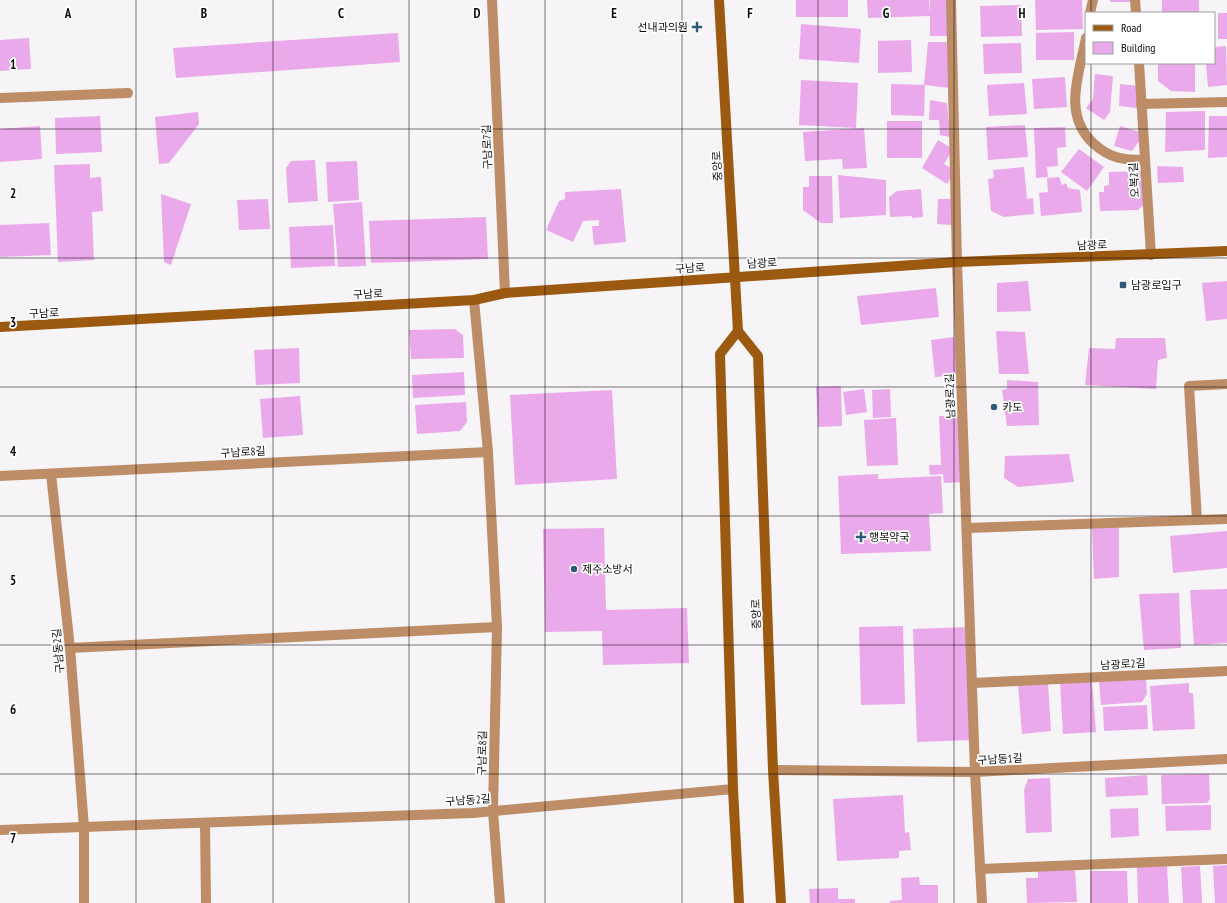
<svg xmlns="http://www.w3.org/2000/svg" width="1227" height="903" viewBox="0 0 1227 903" font-family="'PT Sans Narrow','Noto Sans KR',sans-serif">
<style>
.building{fill:#eaa9ea}
.lines{fill:none;stroke-linecap:round;stroke-linejoin:round}
.minor{stroke:#bc8d66;stroke-width:10}
.secondary{stroke:#9c5910;stroke-width:10}
.grid{fill:none;stroke:#0e0d0e;stroke-width:1;stroke-opacity:0.55}
.poi-dot{fill:#2e5a7a;stroke:#fff;stroke-width:1.5}
.labels{text-anchor:middle;dominant-baseline:central;stroke-width:3.5;stroke-linejoin:round;paint-order:stroke}
.poi-label{font-size:11px;fill:#0e0d0e;stroke:#fff;text-anchor:start}
.street-label{font-size:11px;fill:#0e0d0e;stroke:#fff}
.grid-label{font-size:13px;text-anchor:middle;font-weight:bold;fill:#0e0d0e;stroke:#fff;stroke-width:3.5;stroke-linejoin:round;paint-order:stroke}
</style>
<rect width="100%" height="100%" fill="#f7f4f7"/>
<g class="building">
<rect x="796" y="0" width="52" height="17"/>
<polygon points="867,0 929,0 930,14 930,0 949,0 949,36 930,36 930,16 868,18"/>
<polygon points="1035,0 1082,0 1083,29 1036,30"/>
<rect x="1110" y="0" width="22" height="2"/>
<rect x="1162" y="0" width="37" height="13"/>
<polygon points="1021,5 1022,36 981,37 980,6"/>
<rect x="1218" y="13" width="9" height="26"/>
<polygon points="801,24 861,29 859,63 799,59"/>
<polygon points="1074,32 1074,60 1036,60 1036,33"/>
<polygon points="398,33 400,62 176,78 173,48"/>
<polygon points="29,38 31,69 0,71 0,40"/>
<polygon points="911,40 912,72 878,73 878,41"/>
<polygon points="928,42 950,42 950,88 924,85"/>
<polygon points="1021,43 1022,73 984,74 983,44"/>
<polygon points="1226,46 1227,85 1208,87 1206,63 1214,63 1214,47"/>
<polygon points="1158,63 1195,63 1195,92 1171,91 1158,81"/>
<polygon points="1095,74 1113,76 1110,112 1104,120 1086,108 1093,99"/>
<polygon points="1065,77 1067,107 1034,109 1032,79"/>
<polygon points="801,80 858,83 856,128 799,125"/>
<polygon points="1024,83 1027,114 989,116 987,85"/>
<polygon points="891,84 925,85 924,116 891,115"/>
<polygon points="1120,84 1139,86 1137,108 1119,106"/>
<polygon points="930,100 947,103 950,137 940,135 939,120 929,120"/>
<polygon points="1205,111 1205,150 1165,152 1166,112"/>
<polygon points="198,112 199,124 169,163 159,164 155,117"/>
<polygon points="100,116 102,152 56,154 55,118"/>
<polygon points="1209,116 1227,116 1227,157 1208,158"/>
<rect x="887" y="121" width="35" height="37"/>
<polygon points="1025,125 1028,157 988,160 986,127"/>
<polygon points="40,126 42,159 0,162 0,129"/>
<polygon points="1120,126 1140,132 1143,136 1132,151 1114,146"/>
<polygon points="1065,127 1066,147 1057,148 1058,166 1047,167 1048,177 1036,178 1034,128"/>
<polygon points="864,128 867,168 843,169 842,159 805,161 803,132"/>
<polygon points="938,140 953,149 944,164 955,171 947,184 922,168"/>
<polygon points="1079,149 1104,167 1087,191 1061,172"/>
<polygon points="315,160 318,201 288,203 286,168 291,161"/>
<polygon points="357,161 359,200 328,202 326,162"/>
<polygon points="90,164 90,178 101,177 103,211 92,212 94,260 58,262 54,165"/>
<polygon points="1157,166 1183,167 1184,182 1158,183"/>
<polygon points="1024,167 1027,199 1033,198 1034,214 1004,217 991,211 988,179 994,178 993,170"/>
<polygon points="1143,171 1145,203 1138,210 1100,211 1099,192 1104,192 1104,186 1109,185 1109,172"/>
<polygon points="838,175 886,180 886,215 840,218"/>
<polygon points="809,176 832,176 833,223 821,223 803,210 803,187 809,187"/>
<polygon points="1059,177 1062,185 1066,183 1068,188 1080,190 1082,212 1041,216 1039,193 1048,192 1047,178"/>
<polygon points="621,189 626,242 594,245 592,226 599,226 599,220 583,221 573,242 546,230 559,201 565,199 565,192"/>
<polygon points="921,189 923,217 912,218 912,216 890,217 889,197 897,191"/>
<polygon points="161,194 191,204 171,265 164,262"/>
<polygon points="268,199 270,229 239,230 237,200"/>
<polygon points="938,199 952,199 952,225 937,224"/>
<polygon points="362,202 366,266 338,267 333,204"/>
<polygon points="486,217 488,259 371,263 369,221"/>
<polygon points="49,223 51,255 0,257 0,225"/>
<polygon points="333,225 335,266 291,268 289,227"/>
<polygon points="1028,281 1031,311 997,312 997,283"/>
<polygon points="1227,281 1227,319 1206,321 1202,283"/>
<polygon points="936,288 939,317 861,325 857,296"/>
<polygon points="455,329 463,335 464,358 411,359 409,330"/>
<polygon points="996,331 1025,332 1029,374 999,374"/>
<polygon points="954,337 958,375 935,377 931,340"/>
<polygon points="1116,338 1165,338 1167,358 1158,360 1156,389 1085,385 1089,348 1115,349"/>
<polygon points="299,348 300,383 256,385 254,350"/>
<polygon points="464,372 465,395 413,398 412,375"/>
<polygon points="1007,380 1038,382 1039,425 1007,426 1002,390 1007,389"/>
<polygon points="841,386 842,426 818,427 816,387"/>
<polygon points="864,389 867,412 846,415 843,392"/>
<polygon points="890,389 891,417 873,418 872,390"/>
<polygon points="612,390 617,479 515,485 510,395"/>
<polygon points="300,396 303,435 263,438 260,399"/>
<polygon points="466,402 467,422 460,431 417,434 415,405"/>
<polygon points="939,416 961,416 963,482 944,483 943,474 930,475 929,465 941,465"/>
<polygon points="896,418 898,465 867,466 864,420"/>
<polygon points="1069,454 1074,482 1018,487 1004,478 1005,456"/>
<polygon points="878,474 878,479 941,476 943,513 929,514 931,551 841,554 838,476"/>
<polygon points="1119,527 1119,577 1094,579 1092,528"/>
<polygon points="604,528 606,610 687,608 689,663 603,665 602,631 545,632 543,529"/>
<polygon points="1227,531 1227,568 1173,573 1170,536"/>
<polygon points="1227,589 1227,643 1194,645 1190,590"/>
<polygon points="1179,593 1181,648 1144,650 1139,594"/>
<polygon points="903,626 905,704 861,705 859,627"/>
<polygon points="968,627 972,740 917,742 913,629"/>
<polygon points="1146,679 1147,694 1142,702 1101,705 1099,682"/>
<polygon points="1092,681 1096,732 1063,734 1060,683"/>
<polygon points="1048,683 1051,731 1022,734 1018,685"/>
<polygon points="1189,683 1189,693 1193,693 1195,729 1153,731 1150,686"/>
<polygon points="1147,705 1148,729 1104,731 1103,707"/>
<polygon points="1209,774 1210,799 1207,803 1162,804 1161,775"/>
<polygon points="1147,775 1148,795 1106,797 1105,778"/>
<polygon points="1050,778 1052,832 1026,833 1024,790 1028,779"/>
<polygon points="903,795 905,833 909,832 911,850 899,851 899,858 837,861 833,799"/>
<polygon points="1211,805 1211,830 1166,831 1165,806"/>
<polygon points="1138,808 1139,836 1111,838 1110,809"/>
<polygon points="1227,865 1227,903 1215,903 1213,866"/>
<polygon points="1167,866 1169,903 1138,903 1137,867"/>
<polygon points="1200,866 1202,903 1183,903 1181,867"/>
<polygon points="1075,869 1077,902 1027,903 1026,878 1038,878 1038,870"/>
<polygon points="1090,871 1127,871 1128,903 1090,903"/>
<polygon points="919,877 920,885 938,885 938,903 890,903 890,901 902,900 901,878"/>
<polygon points="838,888 838,899 855,899 855,903 810,903 809,889"/>
</g>
<g class="lines">
<g class="minor">
<polyline points="492,0 505,293"/>
<polyline points="951,0 957,262 975,772 982,903"/>
<polyline points="1135,0 1136,13"/>
<polyline points="1090,13 1093,0"/>
<path d="M1086,38C1079,75 1062,115 1094,144C1111,159 1124,160 1145,160"/>
<polyline points="1139,63 1151,255"/>
<polyline points="0,98 128,93"/>
<polyline points="1141,104 1227,102"/>
<polyline points="474,300 488,452 497,627 493,811 500,903"/>
<polyline points="51,474 70,648 84,827 84,903"/>
<polyline points="0,476 488,452"/>
<polyline points="1197,520 1189,386 1227,384"/>
<polyline points="968,528 1227,519"/>
<polyline points="70,648 497,627"/>
<polyline points="973,683 1227,671"/>
<polyline points="773,770 975,772 1227,759"/>
<polyline points="205,823 206,903"/>
<polyline points="0,830 473,813 733,789"/>
<polyline points="980,869 1227,859"/>
</g>
<g class="secondary">
<polyline points="719,0 738,331 758,356 773,770 781,903"/>
<polyline points="0,327 474,300 505,293 957,262 1227,251"/>
<polyline points="738,331 720,354 733,789 739,903"/>
</g>
</g>
<path class="grid" d="M136,0V903M273,0V903M409,0V903M545,0V903M682,0V903M818,0V903M954,0V903M1091,0V13M1091,63V903M0,129H1227M0,258H1227M0,387H1227M0,516H1227M0,645H1227M0,774H1227"/>
<g class="poi-dot">
<path d="M695 21h4v4h4v4h-4v4h-4v-4h-4v-4h4z"/>
<rect x="1119" y="281" width="8" height="8" rx="2"/>
<circle cx="994" cy="407" r="4"/>
<path d="M859 531h4v4h4v4h-4v4h-4v-4h-4v-4h4z"/>
<circle cx="574" cy="569" r="4"/>
</g>
<g class="labels">
<g class="poi-label">
<text x="688" y="27" text-anchor="end">선내과의원</text>
<text x="1131" y="285">남광로입구</text>
<text x="1002" y="407">카도</text>
<text x="869" y="537">행복약국</text>
<text x="582" y="569">제주소방서</text>
</g>
<g class="street-label">
<text transform="translate(487 147) rotate(-92)">구남로7길</text>
<text transform="translate(717 166) rotate(-93)">중앙로</text>
<text transform="translate(1134 180) rotate(-93)">오복2길</text>
<text transform="translate(1092 245) rotate(-2)">남광로</text>
<text transform="translate(762 263) rotate(-4)">남광로</text>
<text transform="translate(690 268) rotate(-4)">구남로</text>
<text transform="translate(368 294) rotate(-3)">구남로</text>
<text transform="translate(44 313) rotate(-2)">구남로</text>
<text transform="translate(950 396) rotate(-92)">남광로2길</text>
<text transform="translate(243 452) rotate(-3)">구남로8길</text>
<text transform="translate(756 614) rotate(-92)">중앙로</text>
<text transform="translate(58 651) rotate(-95)">구남동2길</text>
<text transform="translate(1123 664) rotate(-3)">남광로2길</text>
<text transform="translate(482 753) rotate(-89)">구남로8길</text>
<text transform="translate(1000 759) rotate(-3)">구남동1길</text>
<text transform="translate(468 800) rotate(-4)">구남동2길</text>
</g>
</g>
<g class="grid-label">
<text x="68" y="18">A</text>
<text x="204" y="18">B</text>
<text x="341" y="18">C</text>
<text x="477" y="18">D</text>
<text x="614" y="18">E</text>
<text x="750" y="18">F</text>
<text x="886" y="18">G</text>
<text x="1022" y="18">H</text>
<text x="13" y="69">1</text>
<text x="13" y="198">2</text>
<text x="13" y="327">3</text>
<text x="13" y="456">4</text>
<text x="13" y="585">5</text>
<text x="13" y="714">6</text>
<text x="13" y="843">7</text>
</g>
<rect x="1085" y="12" width="130" height="52" fill="#ffffff" stroke="#9f9e9f"/>
<rect x="1093" y="25" width="20" height="6" fill="#9c5910" stroke="#9f9e9f"/>
<text x="1121" y="32" font-size="12" fill="#0e0d0e">Road</text>
<rect x="1093" y="42" width="20" height="12" fill="#eaa9ea" stroke="#9f9e9f"/>
<text x="1121" y="52" font-size="12" fill="#0e0d0e">Building</text>
</svg>
